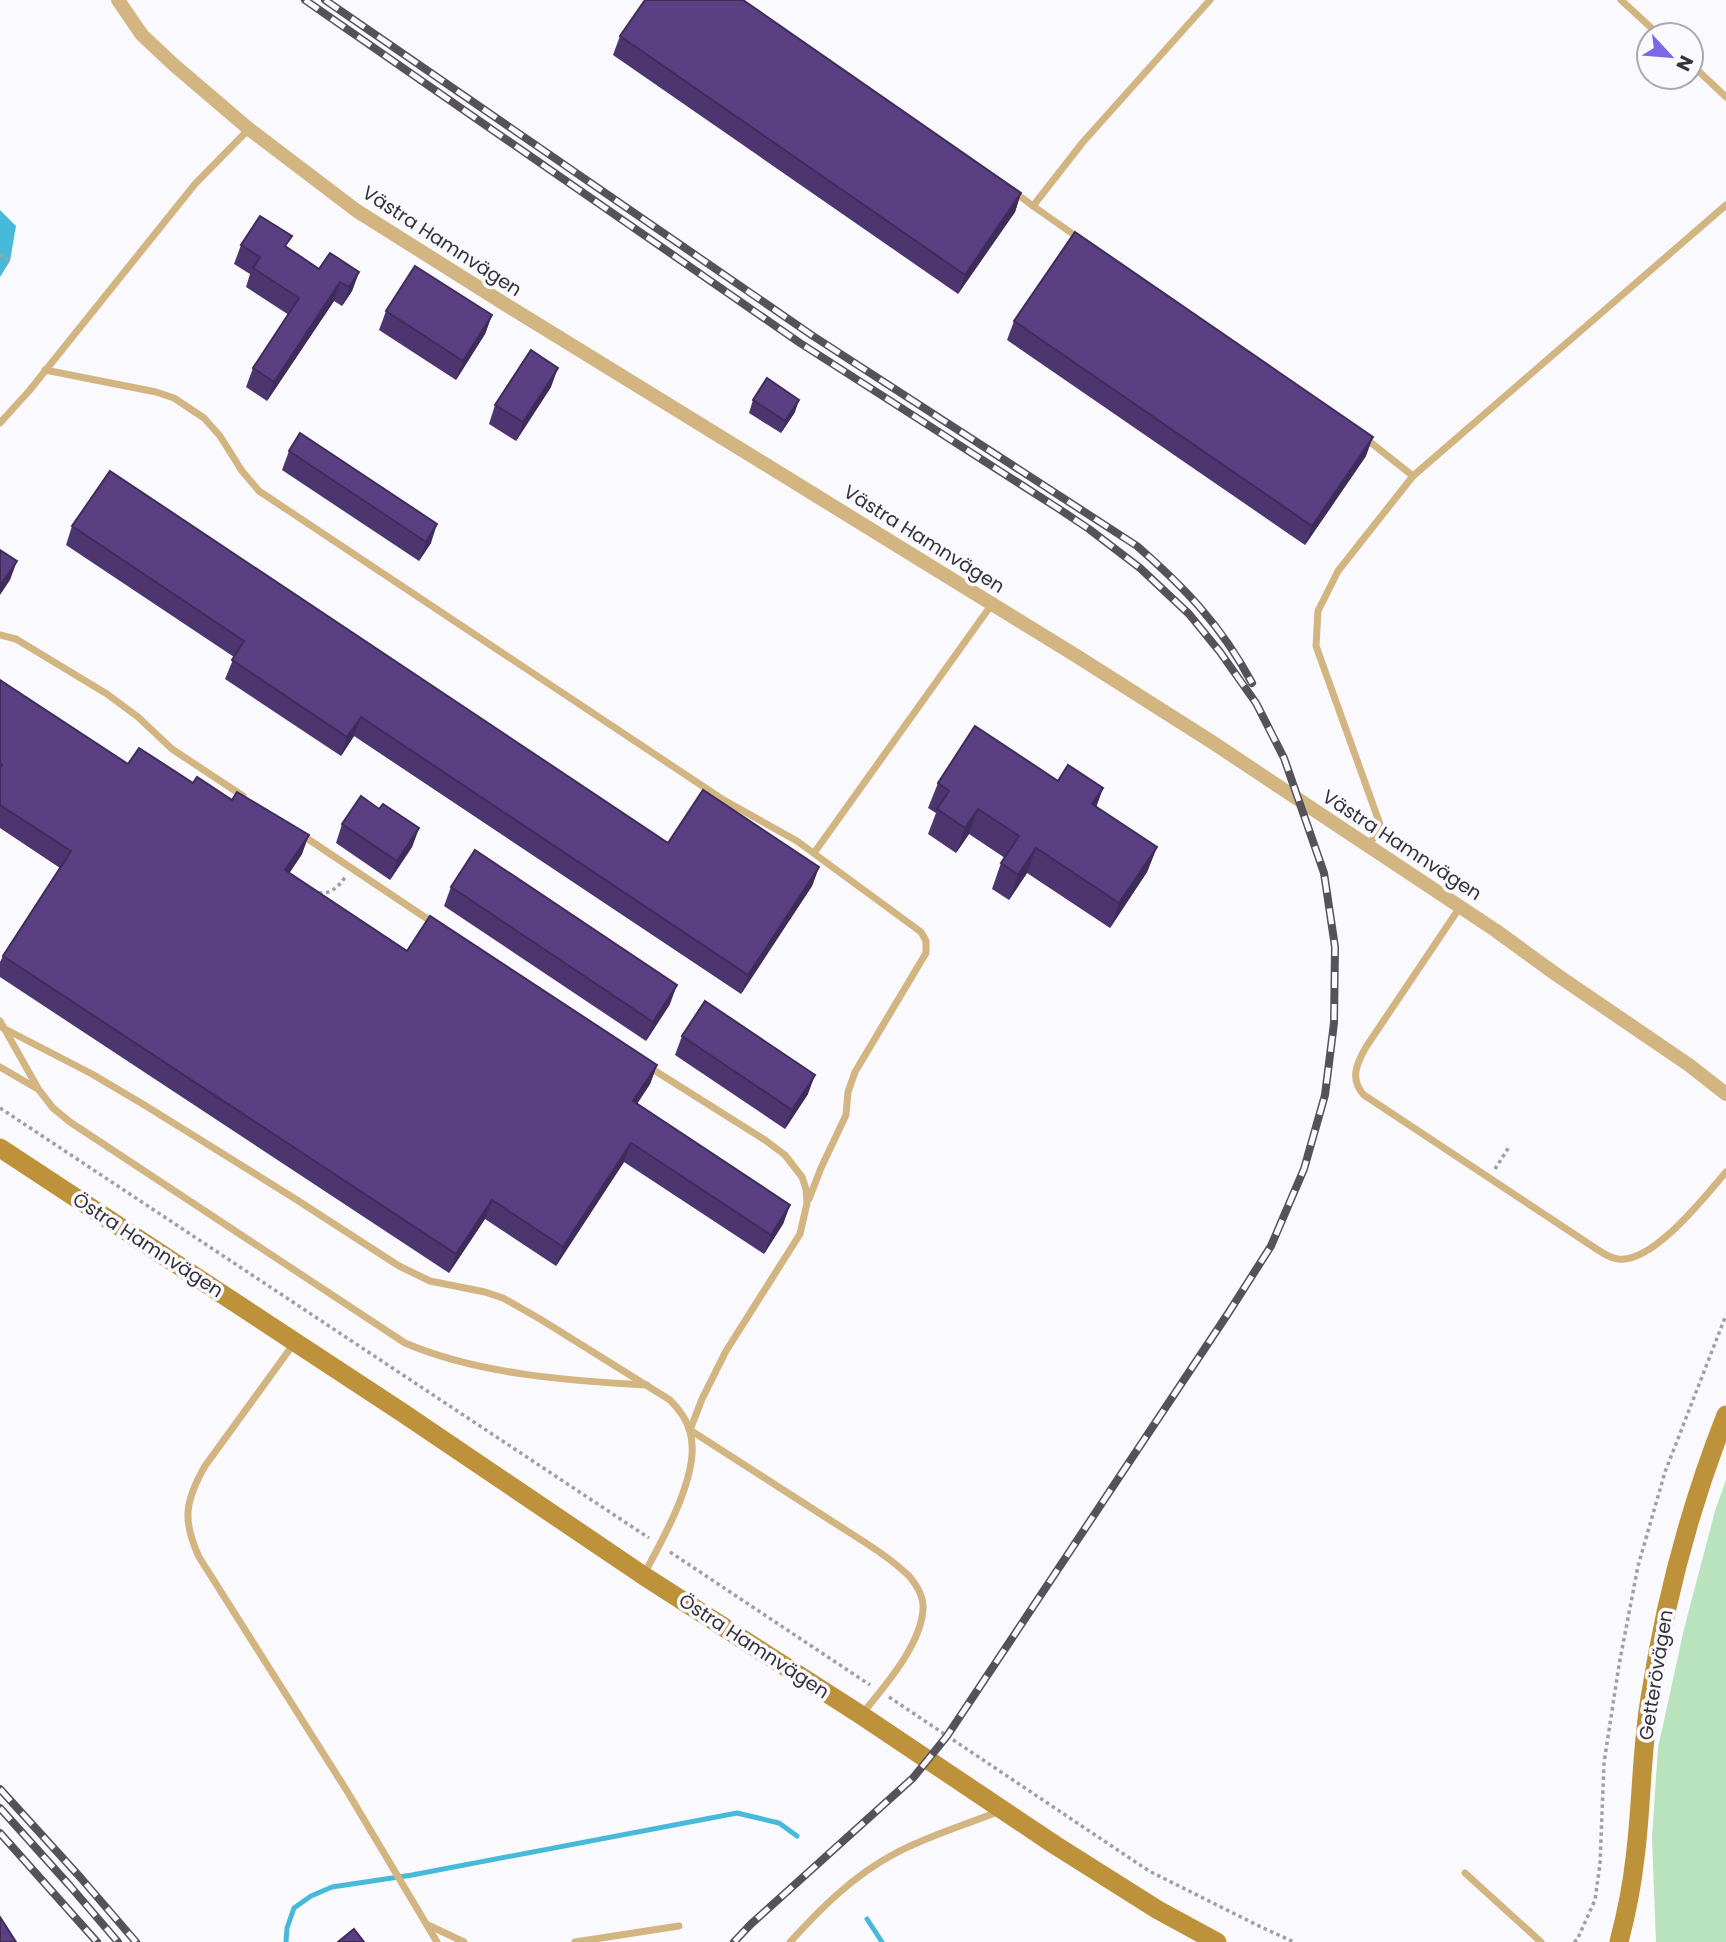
<svg xmlns="http://www.w3.org/2000/svg" width="1726" height="1942" viewBox="0 0 1726 1942" font-family="Poppins,sans-serif">
<style>
.green{fill:#b9e3bc}
.water{fill:#48bad9}
.lines{fill:none;stroke-linecap:round;stroke-linejoin:round}
.stream{stroke:#48bad9;stroke-width:5}
.path{stroke:#a19fa6;stroke-width:3.5;stroke-dasharray:3.5 3.5;stroke-linecap:butt}
.lane{stroke:#d2b581;stroke-width:7}
.street{stroke:#d2b581;stroke-width:14}
.secondary{stroke:#be923b;stroke-width:19}
.rail-casing{stroke:#55525b;stroke-width:8}
.rail{stroke:#faf9fe;stroke-width:5;stroke-dasharray:16;stroke-linecap:butt}
.wall{fill:#4d3670}
.shaded-wall{fill:#3f2c5b}
.building{fill:#5a3f82;stroke:#3f2c5b;stroke-width:2}
.labels{text-anchor:middle;dominant-baseline:central;stroke-width:7;stroke-linejoin:round;paint-order:stroke}
.street-label{font-size:19px;fill:#34313a;stroke:#faf9fe}
</style>
<rect width="100%" height="100%" fill="#faf9fe"/>
<polygon class="green" points="1726,1480 1726,1942 1656,1942 1652,1838 1658,1748 1684,1629 1715,1511"/>
<polygon class="water" points="0,210 16,226 10,261 0,277"/>
<g class="lines">
<g class="stream">
<polyline points="867,1919 882,1942"/>
<polyline points="286,1942 287,1928 294,1908 311,1896 332,1887 412,1875 737,1813 779,1823 797,1836"/>
</g>
<g class="path">
<polyline points="0,255 10,261"/>
<path d="M319,893C332,894 339,886 346,876"/>
<polyline points="0,1108 649,1538"/>
<polyline points="1495,1169 1509,1147"/>
<polyline points="670,1552 870,1685"/>
<polyline points="889,1697 1149,1871 1261,1927 1294,1942"/>
<polyline points="1574,1942 1577,1940 1595,1900 1600,1864 1604,1763 1619,1665 1638,1566 1665,1472 1726,1315"/>
</g>
<g class="lane">
<polyline points="1621,0 1659,35"/>
<polyline points="1691,64 1726,97"/>
<polyline points="1013,191 1033,206"/>
<polyline points="1080,239 1033,206 1083,142 1210,0"/>
<polyline points="45,370 156,392 174,398 204,418 220,436 242,471 259,491 722,799 797,841 921,932 926,941 926,953 855,1072 848,1092 846,1115 821,1168 809,1199"/>
<polyline points="0,423 29,391 195,184 249,129"/>
<polyline points="1365,438 1413,476"/>
<polyline points="0,635 16,639 107,694 138,717 172,749 243,796"/>
<polyline points="299,833 435,924"/>
<polyline points="1368,846 1381,827 1316,646 1318,611 1338,571 1413,476 1726,205"/>
<polyline points="814,853 992,604"/>
<path d="M1460,907L1366,1047C1357,1063 1349,1079 1364,1095L1598,1250C1604,1254 1611,1258 1618,1259C1653,1264 1705,1196 1726,1172"/>
<path d="M0,1021L39,1090L53,1108L70,1122L405,1343C477,1374 569,1381 647,1385"/>
<path d="M3,1028L92,1074L146,1106L297,1200L399,1266L430,1281L485,1292L503,1298L540,1319L670,1400C679,1409 687,1419 690,1432C702,1471 663,1539 644,1574"/>
<polyline points="0,1067 36,1088"/>
<path d="M649,1067L765,1140L785,1155L802,1177L806,1189L807,1203L800,1234L726,1351L702,1399L690,1430C737,1460 783,1490 830,1520C856,1537 886,1554 909,1576C915,1583 922,1594 923,1604C925,1641 884,1687 862,1714"/>
<path d="M295,1342L205,1466C185,1501 182,1520 199,1557L347,1791L437,1942"/>
<polyline points="1465,1873 1541,1942"/>
<polyline points="428,1925 464,1942"/>
<polyline points="575,1942 679,1926"/>
<path d="M790,1942C821,1908 853,1876 894,1854C927,1836 965,1825 1000,1811"/>
</g>
<polyline class="street" points="118,0 142,35 174,65 249,129 357,211 508,306 1075,655 1212,742 1495,930 1557,975 1689,1065 1726,1094"/>
<g class="secondary">
<polyline points="0,1148 403,1413 644,1576 861,1715 1055,1845 1158,1910 1217,1942"/>
<path d="M1619,1942C1626,1915 1632,1886 1635,1858C1642,1805 1641,1751 1650,1698C1665,1601 1690,1506 1726,1415"/>
</g>
<defs>
<g id="rail">
<polyline points="305,0 800,343 1056,507 1089,529 1140,568 1189,614 1220,652 1256,703 1284,758 1324,873 1335,947 1334,1023 1325,1095 1304,1169 1271,1246 1229,1312 947,1736 913,1778 751,1924 734,1942"/>
<path d="M325,0L813,336L1137,546C1185,588 1221,625 1252,683"/>
<polyline points="0,1789 80,1877 136,1942"/>
<polyline points="0,1808 70,1886 118,1942"/>
<polyline points="0,1833 97,1942"/>
</g>
</defs>
<use href="#rail" class="rail-casing"/>
<use href="#rail" class="rail"/>
</g>
<g class="wall">
<polygon points="620,36 1021,193 1015,212 958,294 613,55"/>
<polygon points="241,245 288,248 319,269 359,272 352,291 342,306 334,301 267,401 246,387 253,368 289,315 246,287 250,274 234,264"/>
<polygon points="386,311 492,315 485,334 456,380 379,330"/>
<polygon points="1014,321 1366,456 1305,545 1007,340"/>
<polygon points="551,387 516,441 489,424 495,405"/>
<polygon points="753,400 795,412 781,433 749,413"/>
<polygon points="289,451 431,543 419,561 282,470"/>
<polygon points="72,526 668,843 819,867 812,886 741,994 354,736 341,756 225,679 234,657 66,545"/>
<polygon points="0,680 128,764 302,854 289,873 407,951 657,1065 650,1084 637,1104 790,1205 783,1224 764,1254 624,1162 556,1266 485,1219 449,1273 0,977 0,962 3,956 60,868 0,828"/>
<polygon points="1058,781 1103,788 1096,807 1157,847 1147,872 1110,928 1027,873 1009,900 992,889 1001,863 1005,858 969,834 956,853 928,834 936,813 928,808 938,783"/>
<polygon points="379,809 419,828 412,847 390,880 336,843 342,824"/>
<polygon points="451,887 670,1004 646,1041 444,906"/>
<polygon points="682,1036 808,1094 785,1129 675,1055"/>
</g>
<g class="shaded-wall">
<polygon points="1021,193 1015,212 958,294 965,275"/>
<polygon points="359,272 352,291 342,306 349,287"/>
<polygon points="340,282 334,301 267,401 274,382"/>
<polygon points="492,315 485,334 456,380 463,361"/>
<polygon points="558,368 551,387 516,441 523,422"/>
<polygon points="799,400 795,412 781,433 785,421"/>
<polygon points="1373,437 1366,456 1305,545 1312,526"/>
<polygon points="437,524 431,543 419,561 426,542"/>
<polygon points="17,561 10,580 0,595 0,586"/>
<polygon points="361,717 354,736 341,756 347,737"/>
<polygon points="1103,788 1094,813 1092,804"/>
<polygon points="978,809 969,834 956,853 965,828"/>
<polygon points="419,828 412,847 390,880 397,861"/>
<polygon points="309,835 302,854 279,889 285,870"/>
<polygon points="1157,847 1147,872 1110,928 1119,903"/>
<polygon points="1036,848 1027,873 1009,900 1018,875"/>
<polygon points="819,867 812,886 741,994 748,975"/>
<polygon points="677,985 670,1004 646,1041 653,1022"/>
<polygon points="657,1065 650,1084 626,1120 633,1101"/>
<polygon points="815,1075 808,1094 785,1129 792,1110"/>
<polygon points="631,1143 624,1162 556,1266 563,1247"/>
<polygon points="492,1200 485,1219 449,1273 456,1254"/>
<polygon points="790,1205 783,1224 764,1254 771,1235"/>
</g>
<g class="building">
<polygon points="645,0 743,0 1021,193 965,275 620,36"/>
<polygon points="260,216 292,236 285,246 319,269 330,253 359,272 349,287 340,282 274,382 253,368 299,298 253,268 260,257 241,245"/>
<polygon points="1075,232 1373,437 1312,526 1014,321"/>
<polygon points="415,266 492,315 463,361 386,311"/>
<polygon points="531,350 558,368 523,422 495,405"/>
<polygon points="767,378 799,400 785,421 753,400"/>
<polygon points="300,433 437,524 426,542 289,451"/>
<polygon points="110,471 668,843 703,790 819,867 748,975 361,717 347,737 232,660 244,641 72,526"/>
<polygon points="0,550 17,561 0,586"/>
<polygon points="0,680 128,764 139,748 193,783 197,777 232,800 237,792 309,835 285,870 407,951 430,916 657,1065 633,1101 790,1205 771,1235 631,1143 563,1247 492,1200 456,1254 3,956 71,851 0,805 0,768 2,765 0,763"/>
<polygon points="975,726 1058,781 1068,765 1103,788 1092,804 1157,847 1119,903 1036,848 1018,875 1001,863 1019,836 978,809 965,828 937,809 949,791 938,783"/>
<polygon points="361,796 379,809 383,804 419,828 397,861 342,824"/>
<polygon points="475,850 677,985 653,1022 451,887"/>
<polygon points="705,1001 815,1075 792,1110 682,1036"/>
<polygon points="0,1917 16,1942 0,1942"/>
<polygon points="354,1929 364,1942 338,1942"/>
</g>
<g class="labels">
<g class="street-label">
<text transform="translate(442 241) rotate(33)">Västra Hamnvägen</text>
<text transform="translate(924 539) rotate(32)">Västra Hamnvägen</text>
<text transform="translate(1402 845) rotate(33)">Västra Hamnvägen</text>
<text transform="translate(148 1245) rotate(33)">Östra Hamnvägen</text>
<text transform="translate(754 1646) rotate(33)">Östra Hamnvägen</text>
<text transform="translate(1656 1675) rotate(-81)">Getterövägen</text>
</g>
</g>
<g transform="translate(1670 56) rotate(116)"><circle r="33" fill="#faf9fe" stroke="#aba9b0" stroke-width="2"/>
<path d="M0-5L12 26L0 18L-12 26Z" fill="#7969e4"/>
<text y="-10" font-size="19" font-weight="bold" text-anchor="middle" fill="#34313a">N</text>
</g>
</svg>
